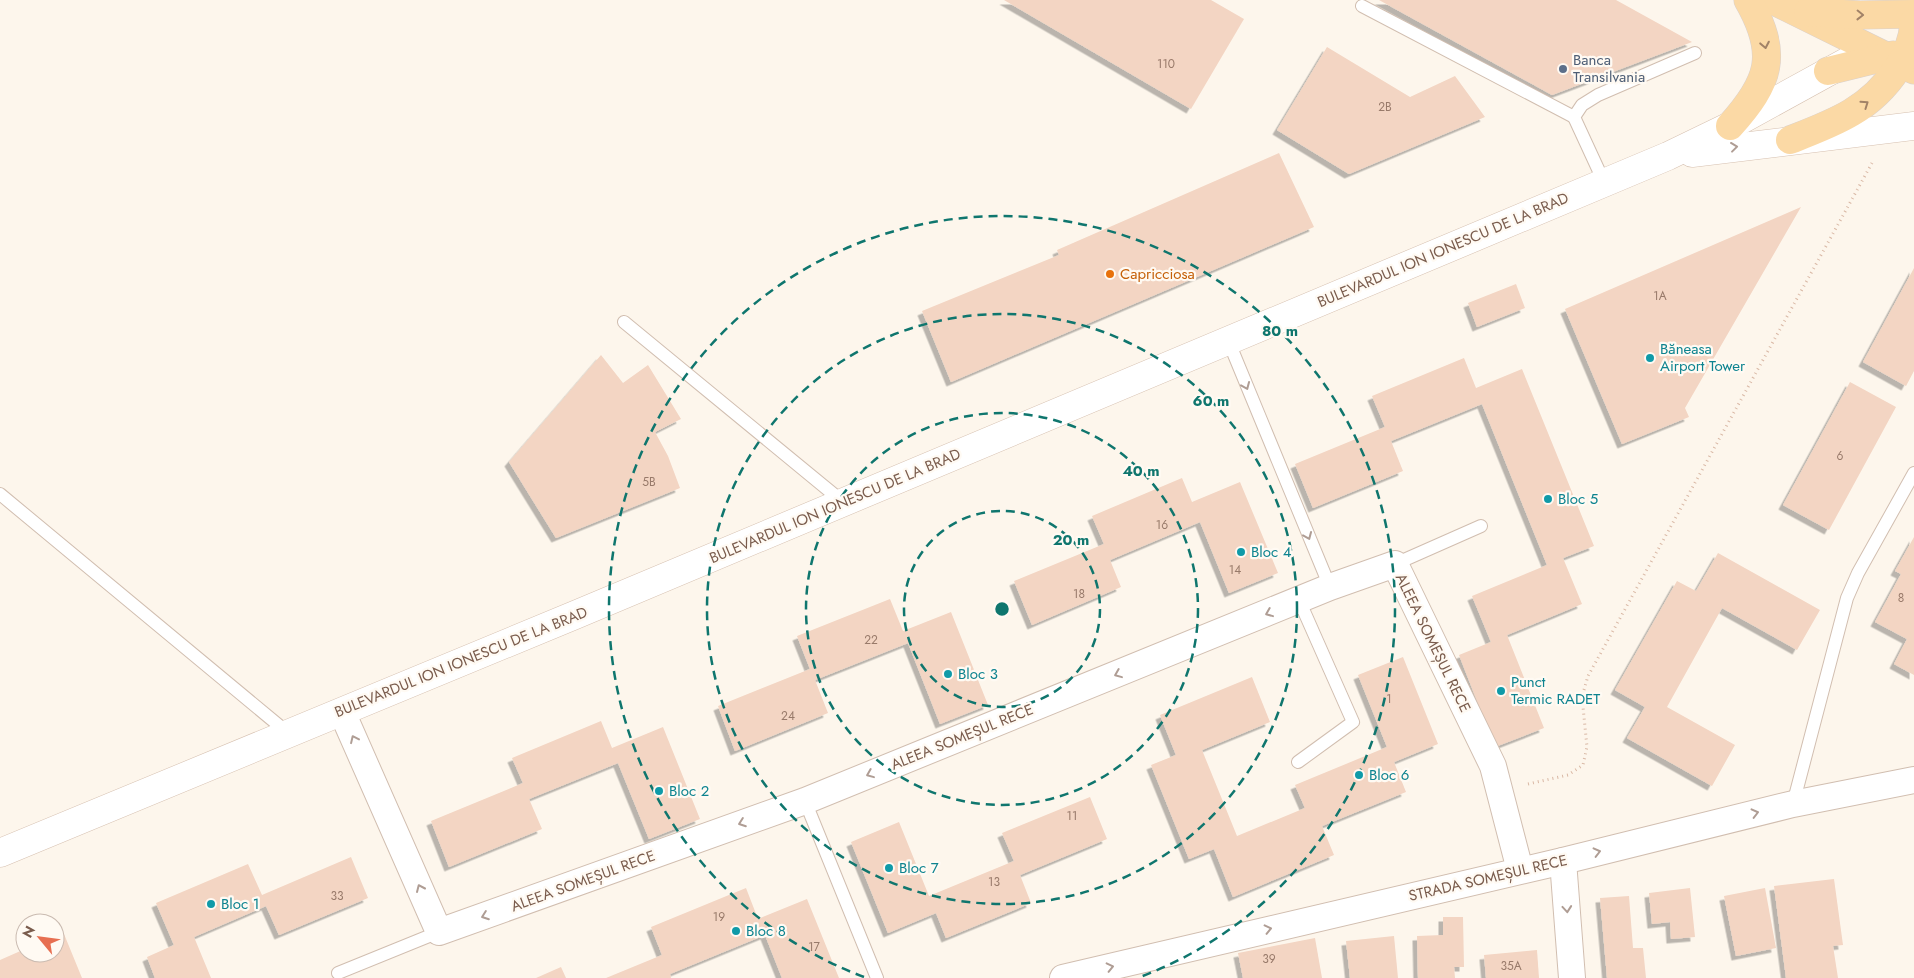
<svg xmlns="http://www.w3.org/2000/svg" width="1914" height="978" viewBox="0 0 1914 978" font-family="Jost,sans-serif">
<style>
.building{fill:#f3d5c3;filter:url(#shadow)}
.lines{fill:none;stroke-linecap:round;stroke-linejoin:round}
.lane-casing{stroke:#d1beb0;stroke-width:14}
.street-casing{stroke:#d1beb0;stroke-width:28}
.secondary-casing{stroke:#d6c0b0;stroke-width:29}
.primary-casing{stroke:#dad1cd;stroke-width:29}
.path{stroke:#d9b8a5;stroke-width:3;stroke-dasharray:1 4;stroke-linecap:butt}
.lane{stroke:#fff;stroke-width:12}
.street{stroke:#fff;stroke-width:26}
.secondary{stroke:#fff;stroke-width:28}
.primary{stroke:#fbd9a5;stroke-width:28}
.oneway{stroke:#a18267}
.oneway2{stroke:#af9d94}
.ring{fill:none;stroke:#0f766e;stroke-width:2.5;stroke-dasharray:9 6}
.service-dot{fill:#5c6f8a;stroke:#fffaf3;stroke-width:2}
.food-dot{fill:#e8710a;stroke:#fffaf3;stroke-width:2}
.culture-dot{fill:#0f9aa8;stroke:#fffaf3;stroke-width:2}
.labels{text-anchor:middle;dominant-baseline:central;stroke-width:4.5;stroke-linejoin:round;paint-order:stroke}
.number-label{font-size:12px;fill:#987a6a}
.service-label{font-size:15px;fill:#4e5e75;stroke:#fffaf3;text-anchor:start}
.street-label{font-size:15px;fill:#7a5c4d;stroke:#fffaf3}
.food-label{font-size:15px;fill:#c56008;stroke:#fffaf3;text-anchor:start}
.culture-label{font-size:15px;fill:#0d838f;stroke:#fffaf3;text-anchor:start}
.centre{fill:#0f766e;stroke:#fffaf3;stroke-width:2.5}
.ring-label{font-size:15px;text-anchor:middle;font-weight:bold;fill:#0f766e;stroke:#fffaf3;stroke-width:4.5;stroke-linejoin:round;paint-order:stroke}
</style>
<defs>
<filter id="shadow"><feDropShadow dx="-4.5" dy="4.5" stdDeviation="0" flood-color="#0004"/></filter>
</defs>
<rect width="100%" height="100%" fill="#fdf6ec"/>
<g class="building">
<polygon points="1004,0 1211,0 1244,19 1191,109"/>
<polygon points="1379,0 1616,0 1692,42 1552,95"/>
<polygon points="1327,47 1410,97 1455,76 1485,117 1349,174 1277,130"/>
<polygon points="1279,153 1314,227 951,382 922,311 1059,255 1057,250"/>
<polygon points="1801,207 1685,408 1689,417 1622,444 1565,309"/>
<polygon points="1914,268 1914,371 1906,386 1863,362"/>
<polygon points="1516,284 1525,308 1477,327 1468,303"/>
<polygon points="601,355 623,383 648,365 681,419 655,432 668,456 680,488 556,538 509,462"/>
<polygon points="1464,358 1476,388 1522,369 1594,546 1563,558 1582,604 1507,635 1544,728 1495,747 1459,655 1491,642 1472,596 1547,565 1482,404 1391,441 1403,471 1313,508 1295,464 1385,427 1372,396"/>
<polygon points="1850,382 1896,407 1829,530 1783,505"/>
<polygon points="1182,478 1192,502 1240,482 1278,573 1229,593 1200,522 1110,560 1121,587 1032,625 1014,581 1104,544 1092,516"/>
<polygon points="1914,537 1914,675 1894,664 1907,639 1875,622 1901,574 1895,571"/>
<polygon points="1718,553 1820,610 1797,650 1722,608 1667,707 1735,745 1712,786 1627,738 1645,707 1615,690 1677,581 1696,591"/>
<polygon points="890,599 903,631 951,612 988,705 940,724 908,643 815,680 828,713 735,751 718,706 810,669 797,636"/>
<polygon points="1403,657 1438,744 1394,762 1406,792 1322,826 1334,855 1233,897 1214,849 1189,859 1151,765 1176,755 1160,715 1252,677 1270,722 1202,750 1237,836 1305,808 1295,785 1387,747 1358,675"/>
<polygon points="601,721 612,748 663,727 700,819 649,839 618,763 529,799 542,829 449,867 431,821 523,783 512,758"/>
<polygon points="1090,797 1107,839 1020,875 1031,903 946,938 936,913 888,933 851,842 899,822 929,896 1014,861 1002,833"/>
<polygon points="351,857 368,898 279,935 266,906 194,937 211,978 155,978 147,957 174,945 156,903 248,864 262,895"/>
<polygon points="1834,879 1843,945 1833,946 1838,978 1786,978 1774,886"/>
<polygon points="746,888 758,919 807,899 839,978 782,978 765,935 670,974 671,978 606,978 662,955 651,927"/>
<polygon points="1690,888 1695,937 1671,939 1670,922 1652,924 1649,893"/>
<polygon points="1765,888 1776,948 1736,956 1724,896"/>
<polygon points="1629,896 1633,948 1643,948 1646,978 1607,978 1600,898"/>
<polygon points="1443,917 1463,917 1464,967 1454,967 1455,978 1418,978 1417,936 1443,935"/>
<polygon points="64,934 82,978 0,978 0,960 25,949 25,953 55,953 55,937"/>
<polygon points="1394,936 1398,978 1350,978 1346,941"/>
<polygon points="1315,938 1322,978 1243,978 1238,953"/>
<polygon points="1537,950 1539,978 1486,978 1484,955"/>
<polygon points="561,967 566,978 536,978"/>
</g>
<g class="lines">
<defs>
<g id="lane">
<polyline points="1362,6 1574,117"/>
<polyline points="1604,182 1574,117 1582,105 1598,95 1695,53"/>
<polyline points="624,322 843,502"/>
<polyline points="1228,340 1330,587"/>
<polyline points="0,494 288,733"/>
<polyline points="1395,564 1481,526"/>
<polyline points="1298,762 1353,722 1299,600"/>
<polyline points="805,801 877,978"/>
<polyline points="1793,804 1847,598 1858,573 1914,473"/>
<polyline points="338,973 439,932"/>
</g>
<g id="street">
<polyline points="342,712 439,932 805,801 1330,587 1395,564 1493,766 1520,870"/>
<polyline points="1563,861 1572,978"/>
<polyline points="1063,978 1563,861 1793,804 1914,780"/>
</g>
<g id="secondary">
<polyline points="1692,153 1914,126"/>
<polyline points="0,853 575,615 1668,156 1730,126 1850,60"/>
</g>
<g id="primary">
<polyline points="1772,0 1914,70"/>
<polyline points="1808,12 1860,15 1914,14"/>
<polyline points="1828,71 1893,55"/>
<path d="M1730,126C1770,82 1779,54 1748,0"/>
<path d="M1790,140C1834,123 1870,110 1897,69C1907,55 1913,40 1914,22"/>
</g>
</defs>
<use href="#lane" class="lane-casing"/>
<use href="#street" class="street-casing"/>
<use href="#secondary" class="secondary-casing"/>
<use href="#primary" class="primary-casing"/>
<polyline class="path" points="1528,784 1568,775 1583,765 1587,747 1582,697 1588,676 1872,163"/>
<use href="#lane" class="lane"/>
<use href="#street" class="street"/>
<use href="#secondary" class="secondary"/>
<use href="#primary" class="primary"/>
</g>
<defs><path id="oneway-chevron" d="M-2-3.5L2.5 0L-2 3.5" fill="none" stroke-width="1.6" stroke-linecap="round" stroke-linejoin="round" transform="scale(1.25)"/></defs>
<g class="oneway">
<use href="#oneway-chevron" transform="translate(1860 15) rotate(1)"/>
<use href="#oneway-chevron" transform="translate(1765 45) rotate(79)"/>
<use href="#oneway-chevron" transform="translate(1865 104) rotate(-35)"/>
</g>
<g class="oneway2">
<use href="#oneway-chevron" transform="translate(1734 147) rotate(-7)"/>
<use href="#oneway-chevron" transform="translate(1246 386) rotate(67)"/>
<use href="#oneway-chevron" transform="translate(1308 536) rotate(67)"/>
<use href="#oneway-chevron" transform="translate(1269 613) rotate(158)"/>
<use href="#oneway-chevron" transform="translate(1118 674) rotate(158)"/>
<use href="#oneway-chevron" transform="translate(354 739) rotate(-115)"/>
<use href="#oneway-chevron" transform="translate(870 774) rotate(158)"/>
<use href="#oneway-chevron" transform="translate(1755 813) rotate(-14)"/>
<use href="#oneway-chevron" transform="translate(742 823) rotate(160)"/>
<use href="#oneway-chevron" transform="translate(1597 852) rotate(-14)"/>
<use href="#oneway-chevron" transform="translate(420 888) rotate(-114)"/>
<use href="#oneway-chevron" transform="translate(1567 909) rotate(85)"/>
<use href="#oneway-chevron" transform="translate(485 916) rotate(160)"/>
<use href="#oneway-chevron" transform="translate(1268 929) rotate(-13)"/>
<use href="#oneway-chevron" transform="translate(1110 967) rotate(-13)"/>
</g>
<g class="ring">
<circle cx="1002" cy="609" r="98"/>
<circle cx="1002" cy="609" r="196"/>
<circle cx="1002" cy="609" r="295"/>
<path d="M864 977A393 393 0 1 1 1140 977"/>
</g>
<circle class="service-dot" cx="1563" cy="69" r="5"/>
<circle class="food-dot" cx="1110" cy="274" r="5"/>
<g class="culture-dot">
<circle cx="1650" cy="358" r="5"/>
<circle cx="1548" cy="499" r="5"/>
<circle cx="1241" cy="552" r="5"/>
<circle cx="948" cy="674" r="5"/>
<circle cx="1501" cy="691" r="5"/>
<circle cx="1359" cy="775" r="5"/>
<circle cx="659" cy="791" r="5"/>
<circle cx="889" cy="868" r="5"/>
<circle cx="211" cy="904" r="5"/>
<circle cx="736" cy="931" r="5"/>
</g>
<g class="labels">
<g class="number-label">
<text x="1166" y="64">110</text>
<text x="1385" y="107">2B</text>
<text x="1660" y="296">1A</text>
<text x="1840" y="456">6</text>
<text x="649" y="482">5B</text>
<text x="1162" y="525">16</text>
<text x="1235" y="570">14</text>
<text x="1079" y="594">18</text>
<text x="1901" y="598">8</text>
<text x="871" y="640">22</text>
<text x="1389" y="699">1</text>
<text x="788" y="716">24</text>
<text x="1072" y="816">11</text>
<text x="994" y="882">13</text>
<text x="337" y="896">33</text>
<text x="719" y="917">19</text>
<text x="814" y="947">17</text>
<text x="1269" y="959">39</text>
<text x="1511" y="966">35A</text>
</g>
<g class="service-label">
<text x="1573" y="60">Banca<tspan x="1573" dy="17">Transilvania</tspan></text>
</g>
<g class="street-label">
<text transform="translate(1443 250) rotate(-23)">BULEVARDUL ION IONESCU DE LA BRAD</text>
<text transform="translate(835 506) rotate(-23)">BULEVARDUL ION IONESCU DE LA BRAD</text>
<text transform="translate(1433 643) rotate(64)">ALEEA SOMEȘUL RECE</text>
<text transform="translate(461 662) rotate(-22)">BULEVARDUL ION IONESCU DE LA BRAD</text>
<text transform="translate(962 737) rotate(-22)">ALEEA SOMEȘUL RECE</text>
<text transform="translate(1488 878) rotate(-13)">STRADA SOMEȘUL RECE</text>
<text transform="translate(583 881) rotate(-20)">ALEEA SOMEȘUL RECE</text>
</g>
<g class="food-label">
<text x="1120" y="274">Capricciosa</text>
</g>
<g class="culture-label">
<text x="1660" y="349">Băneasa<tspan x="1660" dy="17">Airport Tower</tspan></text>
<text x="1558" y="499">Bloc 5</text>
<text x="1251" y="552">Bloc 4</text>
<text x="958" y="674">Bloc 3</text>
<text x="1511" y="682">Punct<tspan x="1511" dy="17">Termic RADET</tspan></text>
<text x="1369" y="775">Bloc 6</text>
<text x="669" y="791">Bloc 2</text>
<text x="899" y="868">Bloc 7</text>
<text x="221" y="904">Bloc 1</text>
<text x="746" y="931">Bloc 8</text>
</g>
</g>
<circle cx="1002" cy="609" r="8" class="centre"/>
<g class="ring-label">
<text x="1280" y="336">80 m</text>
<text x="1211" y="406">60 m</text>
<text x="1141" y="476">40 m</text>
<text x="1071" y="545">20 m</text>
</g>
<g transform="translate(40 938) rotate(299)"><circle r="24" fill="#fffaf3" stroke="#cabbb1"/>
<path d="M0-4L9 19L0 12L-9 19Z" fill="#e76f51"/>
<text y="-8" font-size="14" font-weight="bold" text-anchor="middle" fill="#7a5c4d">N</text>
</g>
</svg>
